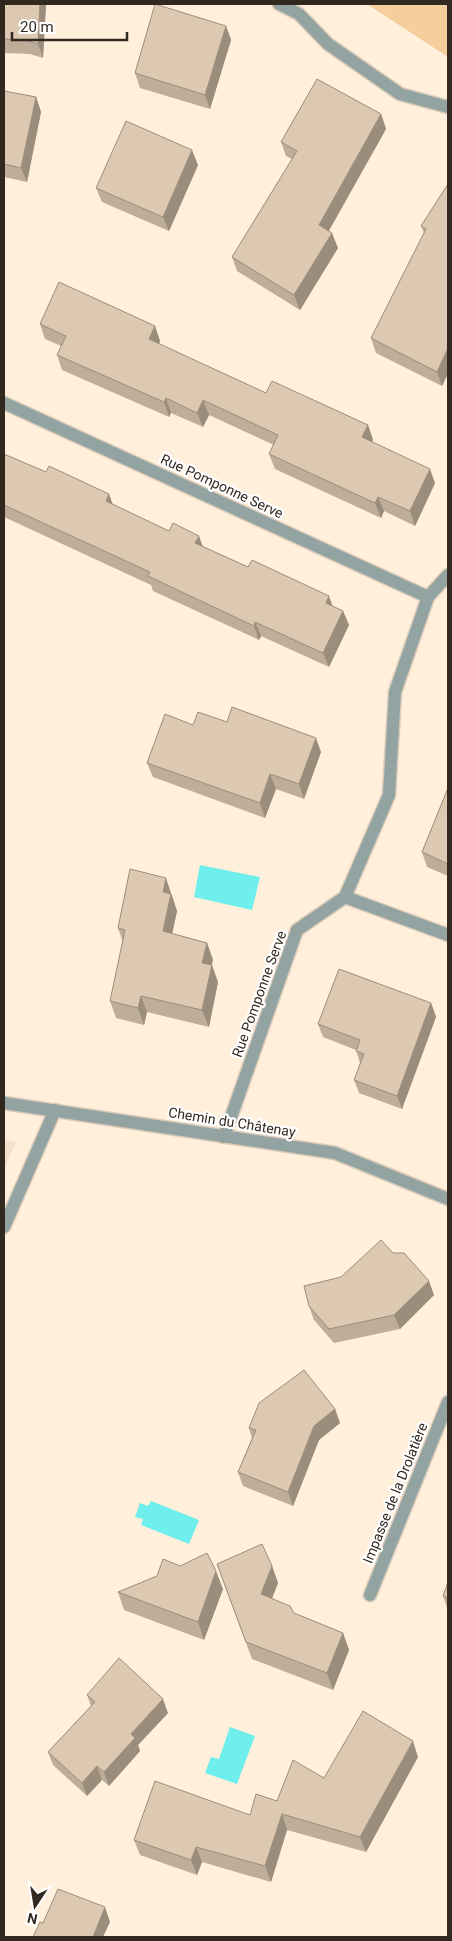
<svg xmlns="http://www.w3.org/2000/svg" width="452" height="1941" viewBox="0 0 452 1941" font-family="Roboto,sans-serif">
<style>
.built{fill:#f4e0c8}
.green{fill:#f4ce9d}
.water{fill:#6eeeed}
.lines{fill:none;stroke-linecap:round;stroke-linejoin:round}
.minor-casing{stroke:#dacbb9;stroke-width:15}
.tertiary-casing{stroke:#dacbb9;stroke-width:15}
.minor{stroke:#93a3a2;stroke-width:12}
.tertiary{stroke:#93a3a2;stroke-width:12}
.wall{fill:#bead98}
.shaded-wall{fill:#9b8d7c}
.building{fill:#ddc9b1;stroke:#9b8d7c}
.labels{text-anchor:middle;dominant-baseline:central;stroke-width:4.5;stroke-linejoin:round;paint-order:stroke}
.street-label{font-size:14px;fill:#312920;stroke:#fff}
</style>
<rect width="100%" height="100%" fill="#ffefdb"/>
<polygon class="built" points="4,1140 16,1142 4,1169"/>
<polygon class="green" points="367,4 448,4 448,57"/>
<g class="water">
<polygon points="200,865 260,877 252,910 194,897"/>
<polygon points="151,1501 199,1520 189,1544 141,1525 143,1519 135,1517 140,1503 148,1506"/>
<polygon points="230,1727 255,1736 237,1784 205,1773 211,1757 219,1759"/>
</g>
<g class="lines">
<defs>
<g id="minor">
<polyline points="279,4 299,14 328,44 400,94 448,107"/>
<polyline points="4,403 428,597"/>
<polyline points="345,897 448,935"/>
<polyline points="224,1137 297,930 345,897 389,795 395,692 428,597 448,575"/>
<polyline points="370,1595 448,1402"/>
</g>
<g id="tertiary">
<polyline points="4,1103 335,1153 448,1199"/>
<polyline points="4,1227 55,1110"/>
</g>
</defs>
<use href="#minor" class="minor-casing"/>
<use href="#tertiary" class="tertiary-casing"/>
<use href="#minor" class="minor"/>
<use href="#tertiary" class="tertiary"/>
</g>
<g class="wall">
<polygon points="4,4 46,4 43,58 30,54 4,53"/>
<polygon points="226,26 231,40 210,109 140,88 135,73"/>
<polygon points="4,91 36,97 41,112 27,182 4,177"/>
<polygon points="381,114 386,129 329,231 338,248 300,310 237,271 232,257 292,159 286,156 281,142"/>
<polygon points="198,165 169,231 102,202 96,188"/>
<polygon points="448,184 442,386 376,353 371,338 424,233 421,226"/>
<polygon points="40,324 155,326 160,341 159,344 266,393 368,425 373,440 372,442 435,483 415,526 384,511 381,518 275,469 269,454 274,445 209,415 203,427 171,413 169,417 62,370 57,355 61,346 45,339"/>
<polygon points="4,454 169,531 343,611 349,625 329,667 261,636 259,640 153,591 151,585 4,517"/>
<polygon points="227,722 321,752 304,799 276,789 265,818 153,777 147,763 193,725"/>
<polygon points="448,788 448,876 427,867 422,852"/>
<polygon points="173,895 172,896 177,911 172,934 207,943 213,960 211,965 218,982 209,1027 147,1012 144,1025 116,1018 110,1001 123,942 118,928"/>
<polygon points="431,1003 436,1017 402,1109 359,1093 354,1080 360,1063 356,1050 323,1037 318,1024"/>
<polygon points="393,1253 434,1295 400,1329 334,1343 314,1320 309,1306 341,1277"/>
<polygon points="335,1409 340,1423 319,1440 293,1506 243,1486 238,1472 252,1438 249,1428"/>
<polygon points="217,1564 272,1566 278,1583 272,1598 294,1613 343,1633 349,1650 333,1690 252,1659"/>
<polygon points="157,1576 223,1589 204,1640 124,1610 118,1592"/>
<polygon points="448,1582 448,1610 443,1596"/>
<polygon points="87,1695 168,1713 138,1745 140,1751 109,1786 102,1780 87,1796 53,1765 48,1752 91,1706"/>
<polygon points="418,1757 366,1852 287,1830 271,1882 202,1862 197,1875 140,1855 134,1840 250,1815 324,1778"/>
</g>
<g class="shaded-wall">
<polygon points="40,4 46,4 43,58 38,44"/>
<polygon points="226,26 231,40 210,109 205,95"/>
<polygon points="36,97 41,112 27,182 21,168"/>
<polygon points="381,114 386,129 324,239 319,225"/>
<polygon points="192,150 198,165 169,231 163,217"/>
<polygon points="332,233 338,248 300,310 294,295"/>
<polygon points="155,326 160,341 154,354 149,339"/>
<polygon points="448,348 448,374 442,386 437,372"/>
<polygon points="166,398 171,413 169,417 164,402"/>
<polygon points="203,400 209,415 203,427 197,413"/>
<polygon points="368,425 373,440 367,452 362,437"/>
<polygon points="430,469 435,483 415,526 410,511"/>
<polygon points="109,494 114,508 106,501"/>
<polygon points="378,497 384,511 381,518 375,503"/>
<polygon points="199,536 204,550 195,543"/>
<polygon points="329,596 334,610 326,603"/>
<polygon points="343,611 349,625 329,667 323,653"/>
<polygon points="255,622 261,636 259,640 254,626"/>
<polygon points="316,738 321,752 304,799 299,784"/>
<polygon points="270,774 276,789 265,818 260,803"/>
<polygon points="166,878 177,911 169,948 163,931 163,892"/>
<polygon points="207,943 213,960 208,980 202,963"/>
<polygon points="212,965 218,982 209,1027 202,1010"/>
<polygon points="141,996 147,1012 144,1025 138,1008"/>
<polygon points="431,1003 436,1017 402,1109 397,1096"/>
<polygon points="429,1281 434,1295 400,1329 394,1315"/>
<polygon points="335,1409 340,1423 319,1440 293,1506 288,1492 314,1426"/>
<polygon points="272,1566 278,1583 267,1611 261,1594"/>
<polygon points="216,1571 223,1589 204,1640 198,1622"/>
<polygon points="343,1633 349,1650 333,1690 327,1673"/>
<polygon points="163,1699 168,1713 138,1745 140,1751 109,1786 104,1772 131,1734"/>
<polygon points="413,1741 418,1757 366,1852 360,1837"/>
<polygon points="97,1766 102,1780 87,1796 82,1783"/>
<polygon points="282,1814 287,1830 271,1882 265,1866"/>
<polygon points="196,1847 202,1862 197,1875 191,1860"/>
<polygon points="105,1907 110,1922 103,1937 93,1937"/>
</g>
<g class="building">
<polygon points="4,4 40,4 38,44 25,40 4,39"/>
<polygon points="155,4 226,26 205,95 135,73"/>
<polygon points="317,79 381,114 319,225 332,233 294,295 232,257 297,151 281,142"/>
<polygon points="4,91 36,97 21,168 4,164"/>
<polygon points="126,121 192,150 163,217 96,188"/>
<polygon points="448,184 448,348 437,372 371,338 426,229 421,226"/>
<polygon points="59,282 155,326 149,339 266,393 272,381 368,425 362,437 430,469 410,511 378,497 375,503 269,454 278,435 203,400 197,413 166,398 164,402 57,355 66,336 40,324"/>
<polygon points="4,454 46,472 49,466 109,494 106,501 169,531 173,523 199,536 195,543 248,567 252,560 329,596 326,603 343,611 323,653 255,622 254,626 148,576 150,572 4,505"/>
<polygon points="232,707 316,738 299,784 270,774 260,803 147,763 165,714 193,725 198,712 227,722"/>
<polygon points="448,788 448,864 422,852"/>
<polygon points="130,869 166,878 163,892 171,894 163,931 207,943 202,963 212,965 202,1010 141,996 138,1008 110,1001 125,930 118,928"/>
<polygon points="339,969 431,1003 397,1096 354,1080 364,1054 356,1051 360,1040 318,1024"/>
<polygon points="381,1240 393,1253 404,1253 429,1281 394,1315 329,1329 309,1306 304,1286 341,1277"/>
<polygon points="304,1370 335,1409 314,1426 288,1492 238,1472 256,1430 249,1428 259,1403"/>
<polygon points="262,1544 272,1566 261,1594 290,1606 294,1613 343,1633 327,1673 246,1642 217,1564"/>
<polygon points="207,1553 216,1571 198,1622 118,1592 157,1576 163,1559 180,1566"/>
<polygon points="448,1582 448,1598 443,1596"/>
<polygon points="119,1658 163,1699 131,1734 135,1738 104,1772 97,1766 82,1783 48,1752 95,1702 87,1695"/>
<polygon points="363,1711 413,1741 360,1837 282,1814 265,1866 196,1847 191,1860 134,1840 155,1781 250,1815 256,1794 277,1801 293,1760 324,1778"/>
<polygon points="58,1889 105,1907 93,1937 33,1937 40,1922 43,1923"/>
</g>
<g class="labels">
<g class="street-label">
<text transform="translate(222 486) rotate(25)">Rue Pomponne Serve</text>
<text transform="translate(259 994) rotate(-70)">Rue Pomponne Serve</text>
<text transform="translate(232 1122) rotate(9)">Chemin du Châtenay</text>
<text transform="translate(395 1493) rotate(-68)">Impasse de la Drolatière</text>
</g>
</g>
<rect width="452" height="1941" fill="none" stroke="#312920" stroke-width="10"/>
<g transform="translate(35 1906) rotate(192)" stroke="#ffffff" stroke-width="4" paint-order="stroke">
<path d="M0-4L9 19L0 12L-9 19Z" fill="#312920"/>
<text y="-8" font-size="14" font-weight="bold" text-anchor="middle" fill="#312920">N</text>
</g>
<path d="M12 32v8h115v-8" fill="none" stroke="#312920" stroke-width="2.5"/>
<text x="20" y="32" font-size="15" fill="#312920" stroke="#ffffff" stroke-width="4" paint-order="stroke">20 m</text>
</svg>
